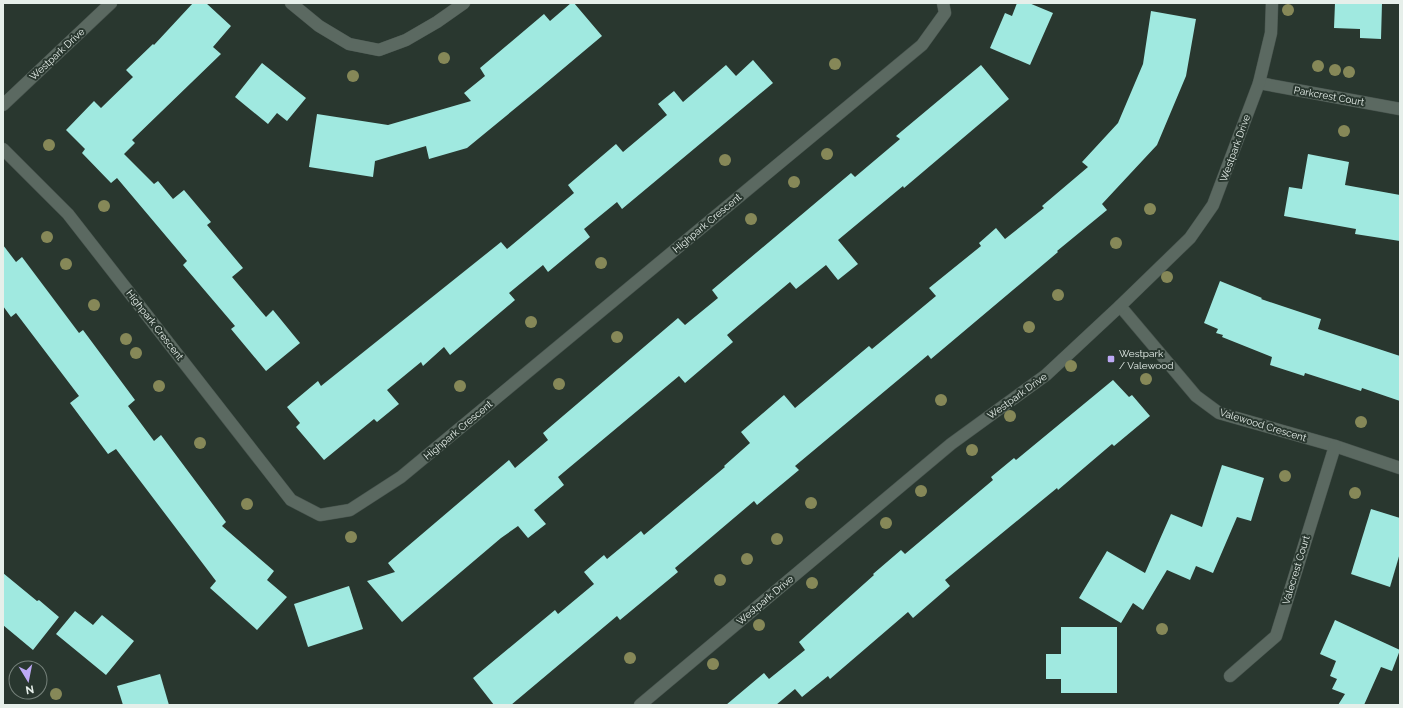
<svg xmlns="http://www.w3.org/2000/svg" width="1403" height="708" viewBox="0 0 1403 708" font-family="Raleway,sans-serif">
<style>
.building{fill:#a0e9e0}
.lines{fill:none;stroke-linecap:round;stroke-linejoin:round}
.street-casing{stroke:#48544e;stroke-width:13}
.street{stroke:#5b6961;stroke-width:12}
.tree{fill:#868858}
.poi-dot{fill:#bda9f5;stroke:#29372f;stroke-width:1.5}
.labels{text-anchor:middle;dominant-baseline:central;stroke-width:4;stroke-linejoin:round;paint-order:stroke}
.street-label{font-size:10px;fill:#e6efea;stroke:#29372f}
.poi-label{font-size:10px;fill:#e6efea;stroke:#29372f;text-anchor:start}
</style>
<rect width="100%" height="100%" fill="#29372f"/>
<g class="building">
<polygon points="193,3 206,3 231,26 213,47 221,54 132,140 135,143 124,154 154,184 158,181 173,199 184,190 211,222 207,225 243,268 232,277 266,317 273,310 300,343 266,371 231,329 235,326 183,265 187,261 117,178 111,183 82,153 85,149 66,130 94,101 101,108 133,77 126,70 153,44 154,45"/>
<polygon points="571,3 574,3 602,36 540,88 467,148 429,159 426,146 375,161 373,177 309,167 317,114 388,125 471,101 464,93 485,76 480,68 544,14 550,21"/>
<polygon points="1017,3 1029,3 1053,13 1030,65 990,48 1005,13 1012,16"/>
<polygon points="1335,3 1382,3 1381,39 1360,38 1360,29 1334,28"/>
<polygon points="1151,11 1196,19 1186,76 1157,145 1102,204 1107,210 1057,251 1058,252 931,359 928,355 795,466 799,470 757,505 754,501 675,568 678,572 620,620 617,616 511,705 494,705 473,678 555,610 558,614 594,584 584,572 604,555 607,559 641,531 644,535 725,467 724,466 750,443 741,432 784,395 795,408 869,346 872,349 936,296 929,288 981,246 979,243 996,228 1005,239 1044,208 1042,206 1088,167 1082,162 1118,123 1143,64"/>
<polygon points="753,60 773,83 622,209 617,202 584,229 590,237 548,272 543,265 509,293 515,300 450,355 444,347 423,366 421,362 387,390 399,404 377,422 374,419 324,460 296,427 300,423 287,407 318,381 321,386 501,242 507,249 574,193 568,185 616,144 623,152 667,115 658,104 674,91 683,102 726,65 736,76"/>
<polygon points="262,63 306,98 287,121 277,113 268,124 235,97"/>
<polygon points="981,65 1009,99 904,188 903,186 838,240 858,264 838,280 826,265 796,289 790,282 727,335 733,342 685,383 679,376 558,477 564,485 534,510 546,524 528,538 518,526 501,538 402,622 367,581 395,572 388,563 509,460 515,468 548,440 543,433 678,318 685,325 718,298 712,290 851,173 855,177 900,139 896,136"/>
<polygon points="1308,154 1349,162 1345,185 1400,195 1400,241 1355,234 1356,229 1284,216 1289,187 1302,189"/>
<polygon points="3,245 16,262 22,257 79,333 83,330 135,400 128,406 154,441 161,435 226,522 222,526 274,571 267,580 287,597 257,630 210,588 216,581 116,449 108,454 70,403 79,396 16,313 11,317 3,306"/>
<polygon points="1220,281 1262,298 1261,299 1321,319 1318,329 1400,356 1400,401 1362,388 1361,391 1305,373 1304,376 1270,365 1272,357 1222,337 1223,335 1216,333 1218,329 1204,323"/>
<polygon points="1113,380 1129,397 1132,395 1150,416 1114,446 1112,444 1058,490 1057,488 945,580 950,586 913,618 908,612 830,679 828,676 802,697 795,689 776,705 726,705 764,673 769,679 805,650 799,642 874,575 873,574 901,550 905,554 993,480 991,477 1014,458 1016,460"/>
<polygon points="1222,465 1264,478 1251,521 1237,517 1213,573 1196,566 1190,580 1167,570 1143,610 1133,603 1121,623 1079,598 1107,551 1145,573 1171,514 1202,527"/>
<polygon points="1371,509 1400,518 1400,553 1390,587 1351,574"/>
<polygon points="3,573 37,601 39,600 59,617 33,650 3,625"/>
<polygon points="349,586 363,629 308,647 294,604"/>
<polygon points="75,611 93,625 102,615 134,641 106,675 56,634"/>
<polygon points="1335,620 1400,650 1392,671 1381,667 1364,705 1338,705 1345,694 1332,689 1337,679 1330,676 1336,661 1320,654"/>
<polygon points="1061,627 1117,627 1117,693 1061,693 1061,679 1046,679 1046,654 1061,654"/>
<polygon points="160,674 169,705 123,705 117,686"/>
</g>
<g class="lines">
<defs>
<g id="street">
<polyline points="291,3 319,26 349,44 379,50 406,40 437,22 464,3"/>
<polyline points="1259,83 1400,109"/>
<polyline points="3,105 111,3"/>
<polyline points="3,149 68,214 291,500 320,515 350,510 401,477 922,45 945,13 943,3"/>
<polyline points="1120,306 1196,396 1219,413 1335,446 1400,468"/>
<polyline points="1230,676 1276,636 1335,446"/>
<polyline points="640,705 951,444 1046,375 1120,306 1190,238 1213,205 1259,83 1271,33 1272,3"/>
</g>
</defs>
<use href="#street" class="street-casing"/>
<use href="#street" class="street"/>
</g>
<g class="tree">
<circle cx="1288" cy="10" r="6"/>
<circle cx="444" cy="58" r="6"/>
<circle cx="835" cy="64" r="6"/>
<circle cx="1318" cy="66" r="6"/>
<circle cx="1335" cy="70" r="6"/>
<circle cx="1349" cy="72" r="6"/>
<circle cx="353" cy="76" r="6"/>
<circle cx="1344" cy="131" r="6"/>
<circle cx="49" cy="145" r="6"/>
<circle cx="827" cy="154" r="6"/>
<circle cx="725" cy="160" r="6"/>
<circle cx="794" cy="182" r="6"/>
<circle cx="104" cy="206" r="6"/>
<circle cx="1150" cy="209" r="6"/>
<circle cx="751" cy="219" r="6"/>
<circle cx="47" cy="237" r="6"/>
<circle cx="1116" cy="243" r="6"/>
<circle cx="601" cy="263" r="6"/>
<circle cx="66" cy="264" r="6"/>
<circle cx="1167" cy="277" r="6"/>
<circle cx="1058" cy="295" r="6"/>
<circle cx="94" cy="305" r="6"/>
<circle cx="531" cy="322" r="6"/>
<circle cx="1029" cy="327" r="6"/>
<circle cx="617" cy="337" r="6"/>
<circle cx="126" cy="339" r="6"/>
<circle cx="136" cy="353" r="6"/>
<circle cx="1071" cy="366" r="6"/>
<circle cx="1146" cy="379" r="6"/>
<circle cx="559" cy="384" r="6"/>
<circle cx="159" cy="386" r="6"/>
<circle cx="460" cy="386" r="6"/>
<circle cx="941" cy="400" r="6"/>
<circle cx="1010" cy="416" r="6"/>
<circle cx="1361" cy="422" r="6"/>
<circle cx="200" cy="443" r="6"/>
<circle cx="972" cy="450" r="6"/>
<circle cx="1285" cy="476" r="6"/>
<circle cx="921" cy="491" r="6"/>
<circle cx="1355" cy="493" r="6"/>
<circle cx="811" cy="503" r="6"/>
<circle cx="247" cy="504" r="6"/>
<circle cx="886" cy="523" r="6"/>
<circle cx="351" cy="537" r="6"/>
<circle cx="777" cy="539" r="6"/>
<circle cx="747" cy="559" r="6"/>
<circle cx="720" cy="580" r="6"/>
<circle cx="812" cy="583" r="6"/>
<circle cx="759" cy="625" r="6"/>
<circle cx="1162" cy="629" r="6"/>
<circle cx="630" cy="658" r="6"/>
<circle cx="713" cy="664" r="6"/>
<circle cx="56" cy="694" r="6"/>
</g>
<rect class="poi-dot" x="1107" y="355" width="8" height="8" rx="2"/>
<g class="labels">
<g class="street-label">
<text transform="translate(57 54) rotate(-43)">Westpark Drive</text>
<text transform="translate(1329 96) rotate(10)">Parkcrest Court</text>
<text transform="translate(1235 148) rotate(-70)">Westpark Drive</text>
<text transform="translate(707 223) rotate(-40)">Highpark Crescent</text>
<text transform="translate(155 325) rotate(52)">Highpark Crescent</text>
<text transform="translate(1017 396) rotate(-36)">Westpark Drive</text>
<text transform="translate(1263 425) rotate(17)">Valewood Crescent</text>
<text transform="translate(458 430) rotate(-40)">Highpark Crescent</text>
<text transform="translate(1296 570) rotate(-73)">Valecrest Court</text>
<text transform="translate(765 600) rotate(-40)">Westpark Drive</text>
</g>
<g class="poi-label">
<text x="1119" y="353">Westpark<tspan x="1119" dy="12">/ Valewood</tspan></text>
</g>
</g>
<rect width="1403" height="708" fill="none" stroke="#e6efea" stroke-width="8"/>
<g transform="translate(28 680) rotate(170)"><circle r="19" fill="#29372f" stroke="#75817a"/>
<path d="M0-3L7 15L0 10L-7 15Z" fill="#bda9f5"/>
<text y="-6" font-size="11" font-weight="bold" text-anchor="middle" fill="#e6efea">N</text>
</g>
</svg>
